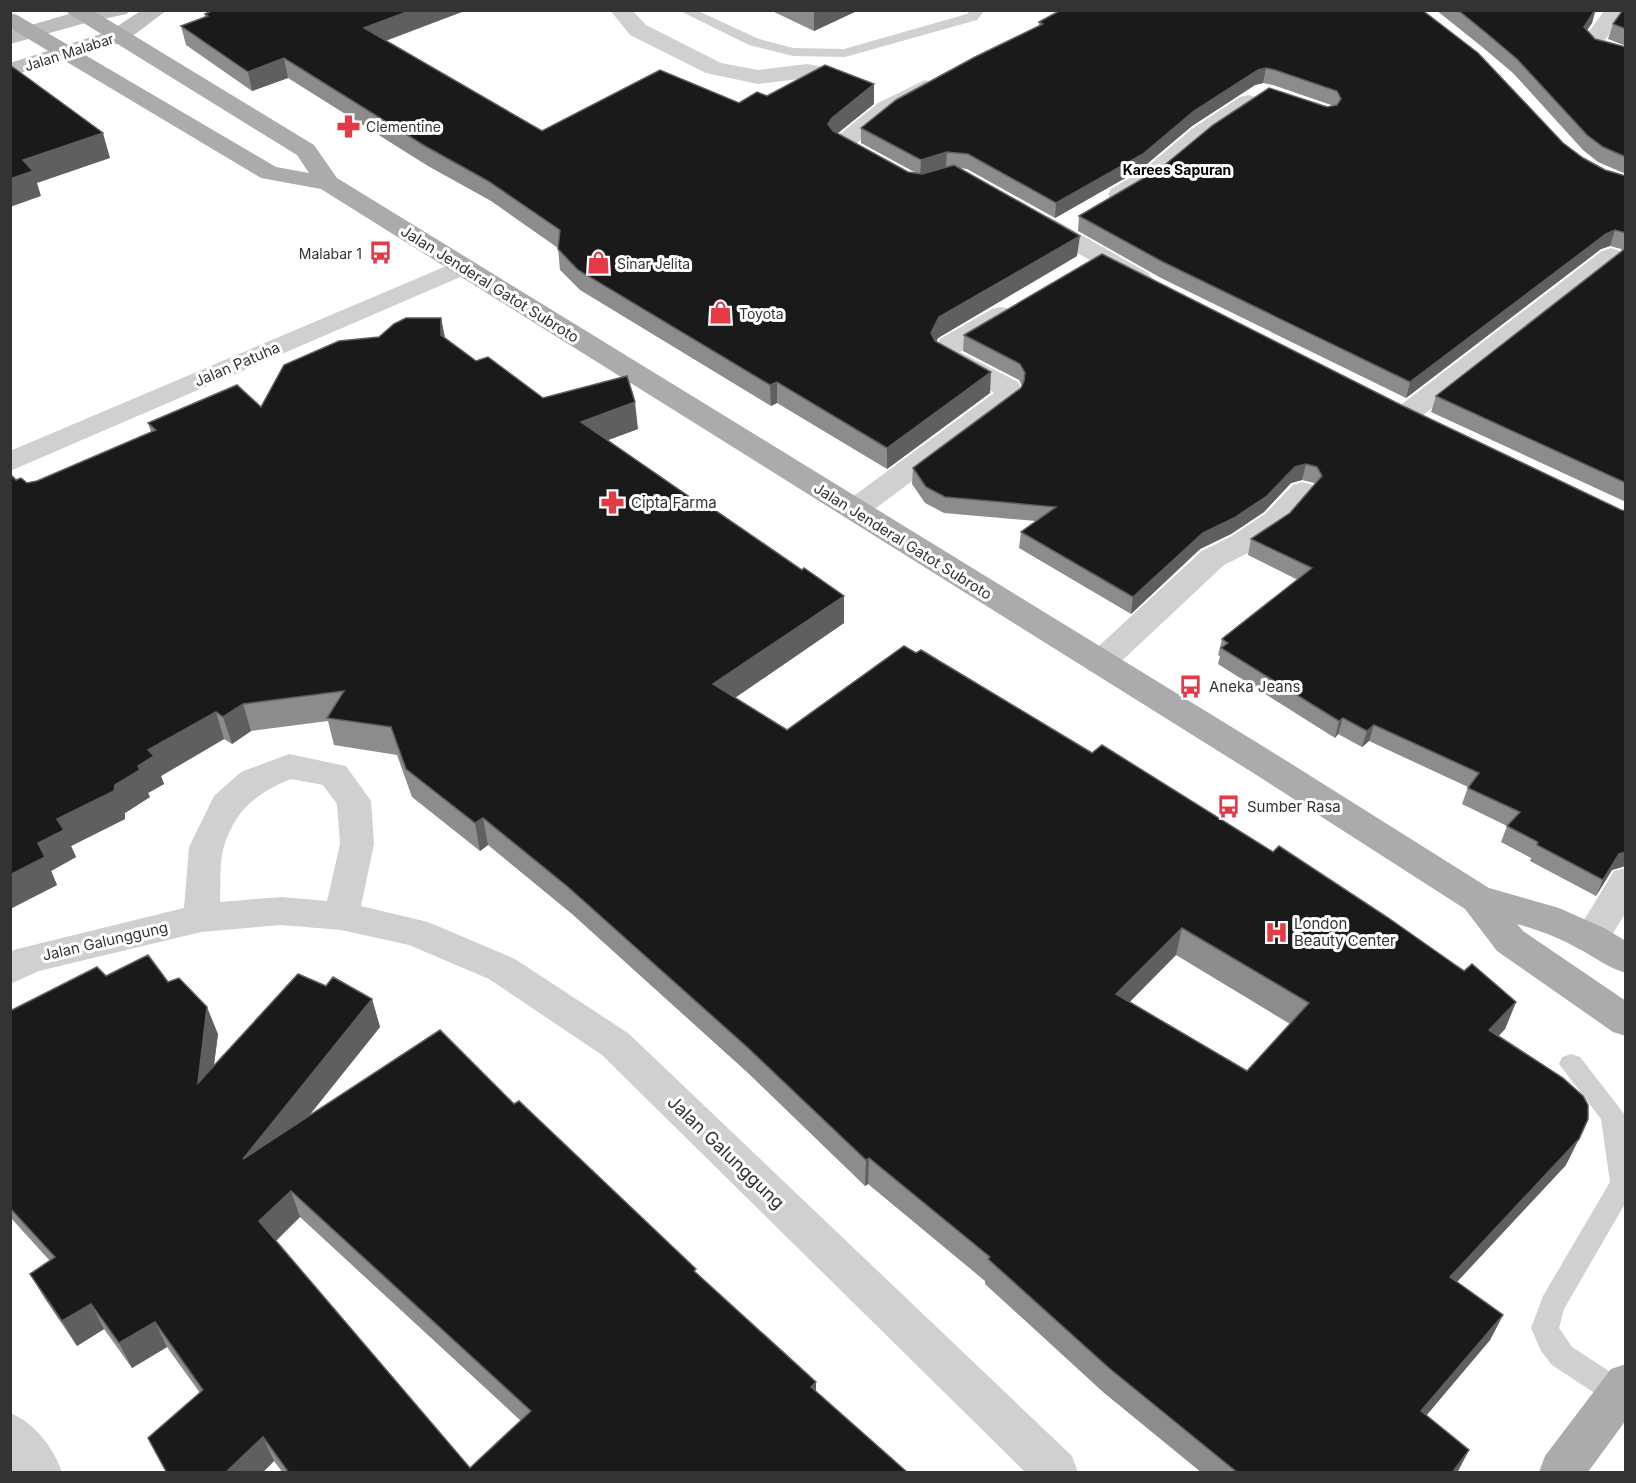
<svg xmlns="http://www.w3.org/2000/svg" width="1636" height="1483" viewBox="0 0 1636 1483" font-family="Inter,sans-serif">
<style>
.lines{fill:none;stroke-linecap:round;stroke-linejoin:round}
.lane{fill:#d0d0d0;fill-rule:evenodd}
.street{fill:#d0d0d0;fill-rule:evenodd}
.secondary{fill:#bdbdbd;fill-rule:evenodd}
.primary{fill:#ababab;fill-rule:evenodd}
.wall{fill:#8c8c8c;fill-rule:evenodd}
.shaded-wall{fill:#5f5f5f}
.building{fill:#1a1a1a;stroke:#5f5f5f;stroke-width:1.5;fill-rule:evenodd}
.labels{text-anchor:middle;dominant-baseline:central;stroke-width:6;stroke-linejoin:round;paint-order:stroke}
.far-street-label{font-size:14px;fill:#333;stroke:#fff}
.far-poi-label{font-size:14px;fill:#333;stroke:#fff;text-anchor:start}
.far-neighbourhood-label{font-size:14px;font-weight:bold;fill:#000;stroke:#fff}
.street-label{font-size:15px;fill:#333;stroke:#fff}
.poi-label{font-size:15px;fill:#333;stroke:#fff;text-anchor:start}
.near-street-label{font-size:18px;fill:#333;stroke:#fff}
</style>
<rect width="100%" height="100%" fill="#fff"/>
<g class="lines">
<g class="lane">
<polygon points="678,10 696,10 759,39 793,48 844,49 967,14 971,10 985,10 977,20 845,57 793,56 749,45"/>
<polygon points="1571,1054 1580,1057 1625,1115 1626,1202 1564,1309 1559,1328 1572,1347 1626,1382 1626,1403 1618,1406 1608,1402 1552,1365 1541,1351 1531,1328 1543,1296 1610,1182 1601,1119 1559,1064 1562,1057"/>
</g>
<g class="street">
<polygon points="610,10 632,10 646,25 721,63 758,70 807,64 834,69 861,79 864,84 861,89 853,91 807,78 758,84 706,73 630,35"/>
<polygon points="1605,10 1626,10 1605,40 1626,48 1626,61 1592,52 1582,41"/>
<path d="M925,80L933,82L936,87L933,92L894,113L857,143L882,158L886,163L882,168C865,172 849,158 834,149L830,144L834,139L878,103Z"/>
<path d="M1248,95L1256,97L1259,102L1256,107C1240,117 1224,127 1209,138C1186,156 1141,207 1111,199L1108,194L1111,189L1142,171L1193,128L1240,97Z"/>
<polygon points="1041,215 1050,217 1148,273 1152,278 1148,283 1139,286 1130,283 1032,227 1029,222 1032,217"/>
<polygon points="1611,248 1620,251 1624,256 1620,261 1418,419 1408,421 1398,419 1394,413 1398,407 1602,251"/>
<polygon points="463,259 472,262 476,267 472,272 10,471 10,451"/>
<path d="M1001,307L1010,309L1014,315L1010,321L960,352L1018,382C1023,390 1023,394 1018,402L864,517L854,519L844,517L839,510L844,503L994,393L936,361L932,355L940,339L992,309Z"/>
<polygon points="1303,482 1313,485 1317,491 1285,528 1254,550 1224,565 1111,671 1100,674 1089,671 1084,663 1089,655 1202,551 1232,536 1265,514 1293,485"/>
<path d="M289,754L346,766L371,801L374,844L361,906L428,922L515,959L628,1033L1072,1456L1078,1472H1025L602,1055L489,979L409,945L341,930L281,925L201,932L39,971L10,984V952L17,949L184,908L189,847L214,796L241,772ZM291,779L323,785L337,804L340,844L327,901L281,897L220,902C221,885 219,862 224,846C236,809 257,793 291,779Z"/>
<polygon points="1626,868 1626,912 1604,948 1591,952 1578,948 1573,938 1614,871"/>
<path d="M10,1413C34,1422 54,1449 62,1472H12L10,1470Z"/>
</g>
<g class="secondary">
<polygon points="83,10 130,10 127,14 89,22 10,44 10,31"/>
<polygon points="142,10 167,10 126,41 10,76 10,63 110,31"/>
</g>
<g class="primary">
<path d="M66,10H92L314,145L337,178L1282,758L1489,888L1559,908L1604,928L1626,941V973C1608,968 1595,957 1579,949C1560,938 1539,930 1517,924L1523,931L1626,1001V1036L1613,1032L1497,951L1465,909L1258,776L321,189L261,178L10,28V13L17,15L276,167L309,173L297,155L69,14Z"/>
<polygon points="1626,1364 1626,1420 1588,1472 1539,1472 1545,1456 1611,1369"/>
</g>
</g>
<g class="wall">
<polygon points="214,10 467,10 386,41 542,131 739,103 767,96 874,104 837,133 908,172 916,173 861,143 861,128 1039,26 1039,22 1061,10 1563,143 1583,158 1605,170 1626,176 1626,502 1431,412 1436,396 1622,251 1621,249 1610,246 1601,249 1406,398 1161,278 1078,231 1079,216 1327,107 1334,106 1273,85 1263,83 1255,85 1192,126 1141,169 1055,218 967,169 959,168 1077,256 938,338 936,342 990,393 887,469 777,403 771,406 580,290 560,270 558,248 491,201 428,166 288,78 252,91 186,45 181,26 205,17 205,14"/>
<polygon points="770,10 859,10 814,31"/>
<polygon points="1436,10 1596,10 1592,23 1587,30 1595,39 1626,47 1626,174 1598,162 1583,150 1513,73 1481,46"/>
<polygon points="1626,10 1626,46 1608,39 1613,24"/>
<path d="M441,318L445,338L476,361L543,398L638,429L608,440L700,504L802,570L844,596V623L735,698L787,730L916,653L1092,753L1273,852L1516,1002L1505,1029L1499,1036L1566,1165L1457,1282L1503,1315L1490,1340L1426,1415L1469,1450L1457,1473H1202L1103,1392L985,1284V1281L868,1184L865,1186L748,1073L572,914L488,845L480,851L412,797L397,755L334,745L328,721L251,731L232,744L224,739L161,776L164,784L148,793L150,797L125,813V819L71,846L76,857L51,871L57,885L10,909L16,480L27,483L37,481L151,432L148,423L261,407L379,337ZM1176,955L1290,1024L1247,1071L1129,1002Z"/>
<polygon points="964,335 1401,405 1621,510 1626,511 1626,866 1612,870 1596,896 1530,861 1531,858 1501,842 1507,826 1462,804 1468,787 1369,741 1362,747 1338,734 1335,738 1218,664 1220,656 1218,655 1222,639 1298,580 1248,555 1251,539 1290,513 1315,485 1314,483 1302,480 1291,483 1264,512 1231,534 1200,549 1131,614 1019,548 1021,532 1036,521 944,513 925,503 912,484 913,468 1021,388 1022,386 1019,380 963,351"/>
<path d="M106,976L168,982L218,1034L214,1065L326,986L372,999L380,1027L309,1116L514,1104L696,1273L816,1392L908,1473H283L274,1461L262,1473H167L200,1393L167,1347L132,1368L104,1329L77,1346L45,1299L30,1274L50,1261L10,1217V1011ZM300,1217L521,1421L470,1468L276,1240Z"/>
</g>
<g class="shaded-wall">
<polygon points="412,10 467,10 368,47 364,28"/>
<polygon points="817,10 859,10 814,31 814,12"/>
<polygon points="1595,10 1592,23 1580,41 1584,27"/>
<polygon points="284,58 288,78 252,91 248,72"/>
<polygon points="1266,68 1263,83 1255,85 1192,126 1141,169 1055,218 1056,203 1194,111 1258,70"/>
<polygon points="874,84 874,104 832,138 828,124 832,118"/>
<polygon points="103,133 110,158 37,183 41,196 10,207 10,179 23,160"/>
<polygon points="947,152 946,167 920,176 921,160"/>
<polygon points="1615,230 1610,246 1601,249 1406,398 1410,382 1606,234"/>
<polygon points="1080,236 1077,256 938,338 930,354 931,333 939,317"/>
<polygon points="441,318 446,344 441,335"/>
<polygon points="991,372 990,393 887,469 887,448"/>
<polygon points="777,382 777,403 771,406 770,385"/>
<polygon points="635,402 638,429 584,449 581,422"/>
<polygon points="1306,464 1302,480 1291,483 1264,512 1231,534 1200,549 1131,614 1133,597 1203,533 1295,467"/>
<polygon points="844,596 844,623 714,712 713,684"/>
<polygon points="243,704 251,731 232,744 223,717"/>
<polygon points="216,712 224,739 161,776 164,784 148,793 150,797 125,813 125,819 71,846 76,857 51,871 57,885 10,909 10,875 38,843 57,819 115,785 138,766 148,750"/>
<polygon points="1343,718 1338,734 1335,738 1339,721"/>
<polygon points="1374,725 1369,741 1362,747 1367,731"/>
<polygon points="483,818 488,845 480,851 475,823"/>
<polygon points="1626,852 1625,866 1612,870 1596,896 1603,880 1619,854"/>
<polygon points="1182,928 1176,955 1111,1021 1116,994"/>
<polygon points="372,999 380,1027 253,1185 243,1159"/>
<polygon points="1516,1002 1505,1029 1478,1056 1489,1030"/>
<polygon points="207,1007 218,1034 208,1109 198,1083"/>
<polygon points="1579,1139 1566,1165 1438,1302 1450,1277"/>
<polygon points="869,1158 868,1184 865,1186 866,1160"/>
<polygon points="291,1191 300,1217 270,1247 259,1221"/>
<polygon points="91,1304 104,1329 77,1346 62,1321"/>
<polygon points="1503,1315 1490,1340 1410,1435 1421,1411"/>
<polygon points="155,1322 167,1347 132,1368 119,1343"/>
<polygon points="816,1382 816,1406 811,1387"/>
<polygon points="263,1437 274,1461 262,1473 225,1473"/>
<polygon points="1469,1450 1457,1473 1452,1473"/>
</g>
<g class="building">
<polygon points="214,10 412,10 364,28 542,131 660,70 739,103 757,92 767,96 825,65 874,84 832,118 828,124 833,131 908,172 922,174 954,165 1080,236 939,317 931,333 935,341 991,372 887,448 777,382 770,385 578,270 558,249 560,230 488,181 425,146 284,58 248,72 181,26 208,16 205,14"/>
<polygon points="1061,10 1422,10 1478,53 1563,143 1583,158 1605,170 1626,176 1626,233 1615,230 1606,234 1410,382 1163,262 1079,216 1161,168 1213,125 1269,88 1327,107 1337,105 1341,99 1337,91 1275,70 1266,68 1258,70 1194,111 1143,154 1056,203 968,154 947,152 921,160 861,128 896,100 975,57 1043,24 1039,22"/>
<polygon points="1458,10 1595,10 1584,27 1595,39 1626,47 1626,157 1603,147 1587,135 1517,59 1485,32"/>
<polygon points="1623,10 1626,10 1626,29 1613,24"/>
<polygon points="10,65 103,133 23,160 33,171 10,179"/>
<polygon points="1626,248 1626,483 1436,396"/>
<polygon points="1102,254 1401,405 1621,510 1626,511 1626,852 1619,854 1603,880 1537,845 1538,842 1507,826 1520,812 1468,788 1479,773 1374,725 1367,731 1343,718 1339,721 1221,648 1228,643 1222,639 1312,568 1251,539 1290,513 1322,476 1317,467 1306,464 1295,467 1267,496 1234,518 1203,533 1133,597 1021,532 1056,507 945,497 926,487 913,468 1021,388 1024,381 1025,373 1020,364 964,335"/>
<path d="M406,318H441V335L476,361L488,357L543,398L627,376L635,402L581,422L700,504L703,502L802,570L804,568L844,596L713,684L787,730L904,646L916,653L921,650L1092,753L1102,745L1273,852L1279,846L1387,917L1464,971L1472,964L1516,1002L1489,1030L1563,1078L1583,1096L1588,1105V1119L1579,1139L1450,1277L1503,1315L1421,1411L1469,1450L1452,1473H1238L1109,1368L988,1259L990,1257L869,1158L866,1160L747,1047L568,887L483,818L475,823L406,769L391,727L327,718L344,691L243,704L223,717L216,712L148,750L154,756L138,766L140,770L115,785L114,791L57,819L64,830L38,843L45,857L10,875V477L12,476L16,480L21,478L27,483L37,481L156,430L148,423L237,385L261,407L284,365L339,341L379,337L394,324ZM1182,928L1309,1003L1247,1071L1116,994Z"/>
<path d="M148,955L168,982L179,978L207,1007L198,1083L298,974L326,986L333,977L372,999L243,1159L440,1030L514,1104L519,1101L696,1269L694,1271L816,1382L811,1387L908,1473H289L263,1437L225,1473H167L148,1438L203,1390L155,1322L119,1343L91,1304L62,1321L30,1274L55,1257L10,1208V1011L97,967L106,976ZM291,1191L531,1411L470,1468L259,1221Z"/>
</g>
<defs>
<symbol id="pharmacy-bare" viewBox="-9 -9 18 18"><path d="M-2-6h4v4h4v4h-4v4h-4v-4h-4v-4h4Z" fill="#e63946" stroke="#fff" stroke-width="2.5" paint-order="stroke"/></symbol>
<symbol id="bus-bare" viewBox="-9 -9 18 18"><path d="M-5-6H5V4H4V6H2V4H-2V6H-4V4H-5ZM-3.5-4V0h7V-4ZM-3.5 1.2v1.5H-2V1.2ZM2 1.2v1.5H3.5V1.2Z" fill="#e63946" stroke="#fff" stroke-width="2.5" paint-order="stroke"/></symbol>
<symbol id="shop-bare" viewBox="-9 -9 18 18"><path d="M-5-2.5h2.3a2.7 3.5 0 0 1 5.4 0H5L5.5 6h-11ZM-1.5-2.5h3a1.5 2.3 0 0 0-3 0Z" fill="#e63946" stroke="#fff" stroke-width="2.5" paint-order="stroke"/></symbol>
<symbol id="hospital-bare" viewBox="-9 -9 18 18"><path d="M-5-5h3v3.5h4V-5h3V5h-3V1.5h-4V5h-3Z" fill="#e63946" stroke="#fff" stroke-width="2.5" paint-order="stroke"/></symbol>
</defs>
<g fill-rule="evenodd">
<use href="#pharmacy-bare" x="332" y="110" width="33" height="33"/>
<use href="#bus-bare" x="364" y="236" width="33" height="33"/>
<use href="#shop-bare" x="582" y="246" width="33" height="33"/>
<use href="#shop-bare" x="704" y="296" width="33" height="33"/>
<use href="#pharmacy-bare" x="596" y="486" width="33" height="33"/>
<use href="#bus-bare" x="1174" y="670" width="33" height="33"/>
<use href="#bus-bare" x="1212" y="790" width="33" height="33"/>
<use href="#hospital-bare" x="1260" y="916" width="33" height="33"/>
</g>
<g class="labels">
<g class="far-street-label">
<text transform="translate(69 52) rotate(-18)">Jalan Malabar</text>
</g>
<g class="far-poi-label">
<text x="366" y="126">Clementine</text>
<text x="362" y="253" text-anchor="end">Malabar 1</text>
<text x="617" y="263">Sinar Jelita</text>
<text x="739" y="313">Toyota</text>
</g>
<g class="far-neighbourhood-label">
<text x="1177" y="169">Karees Sapuran</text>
</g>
<g class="street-label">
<text transform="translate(490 284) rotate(32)">Jalan Jenderal Gatot Subroto</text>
<text transform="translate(237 364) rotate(-23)">Jalan Patuha</text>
<text transform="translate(903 541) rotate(32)">Jalan Jenderal Gatot Subroto</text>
<text transform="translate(105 941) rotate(-13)">Jalan Galunggung</text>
</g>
<g class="poi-label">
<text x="631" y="502">Cipta Farma</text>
<text x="1209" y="686">Aneka Jeans</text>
<text x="1247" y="806">Sumber Rasa</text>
<text x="1294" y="923">London<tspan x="1294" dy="17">Beauty Center</tspan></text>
</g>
<g class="near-street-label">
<text transform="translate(726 1152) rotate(44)">Jalan Galunggung</text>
</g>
</g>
<rect width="1636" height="1483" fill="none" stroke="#333333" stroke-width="24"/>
</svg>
